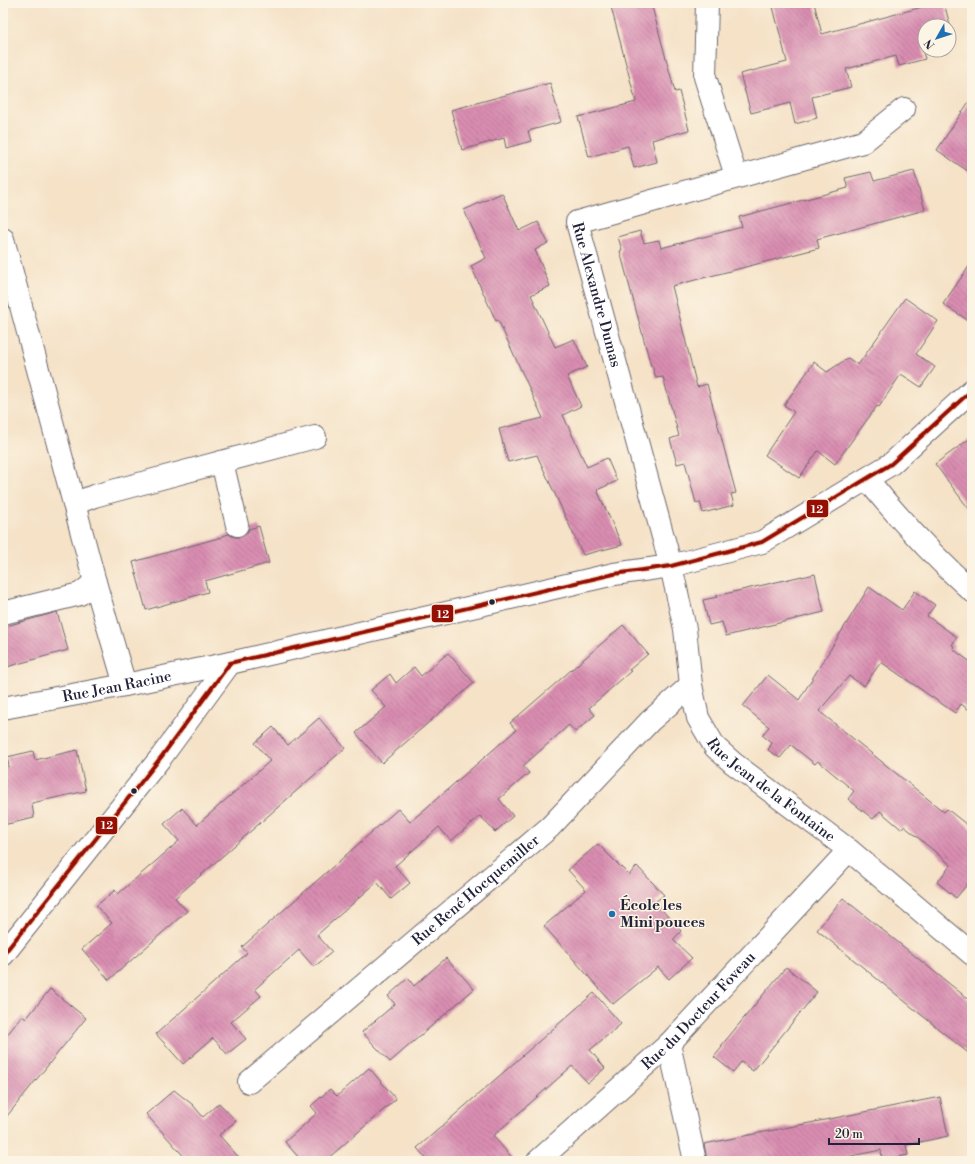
<svg xmlns="http://www.w3.org/2000/svg" width="975" height="1164" viewBox="0 0 975 1164" font-family="'Libre Bodoni',serif">
<style>
.building{fill:url(#building-back-hatch)}
.lines{fill:none;stroke-linecap:round;stroke-linejoin:round}
.minor-casing{stroke:#6c656c;stroke-width:24}
.minor{stroke:#fff;stroke-width:22}
.bus-1-casing{stroke:#fcf5e5;stroke-width:7}
.bus-1{stroke:#960f04;stroke-width:4}
.bus-dot{fill:#22223b;stroke:#fcf5e5;stroke-width:1.5}
.poi-dot{fill:#1f6fb2;stroke:#fcf5e5;stroke-width:1.5}
.labels{text-anchor:middle;dominant-baseline:central;stroke-width:3;stroke-linejoin:round;paint-order:stroke}
.street-label{font-size:15px;fill:#22223b;stroke:#fcf5e5}
.poi-label{font-size:15px;font-weight:bold;fill:#22223b;stroke:#fcf5e5;text-anchor:start}
.line-badge{stroke:#fcf5e5;stroke-width:1.5}
.badge-label{font-size:11px;text-anchor:middle;font-weight:bold;fill:#fff}
</style>
<defs>
<pattern id="building-back-hatch" width="6" height="6" patternUnits="userSpaceOnUse"><rect width="6" height="6" fill="#d98db1"/><path d="M-1 5l2 2M0 0l6 6M5-1l2 2" fill="none" stroke="#b07391"/></pattern>
</defs>
<rect width="100%" height="100%" fill="#fcf5e5"/>
<filter id="ink" filterUnits="userSpaceOnUse"><feTurbulence type="fractalNoise" baseFrequency=".025" numOctaves="2"/><feDisplacementMap in="SourceGraphic" scale="8" xChannelSelector="R" yChannelSelector="G"/><feConvolveMatrix kernelMatrix="1 2 1 2 8 2 1 2 1" color-interpolation-filters="sRGB"/></filter>
<filter id="wash" filterUnits="userSpaceOnUse"><feTurbulence type="fractalNoise" baseFrequency=".012" numOctaves="4" result="noise"/><feDisplacementMap in="SourceGraphic" scale="16" xChannelSelector="R" yChannelSelector="G"/><feGaussianBlur stdDeviation="0.9" result="paint"/><feColorMatrix in="noise" values="0 0 0 0 0 0 0 0 0 0 0 0 0 0 0 0 0 1.4 0 .05"/><feComposite in="paint" operator="in"/></filter>
<g filter="url(#wash)">
<rect width="100%" height="100%" fill="#f5e2c7"/>
<g id="blocks">
<g class="building">
<polygon points="610,3 651,3 675,92 679,91 689,130 652,140 657,162 634,168 628,146 589,157 578,117 636,102"/>
<polygon points="772,3 814,3 822,34 937,3 944,3 954,40 949,42 949,26 925,26 925,48 922,49 925,59 899,66 896,56 846,69 851,87 812,97 817,118 795,124 790,103 751,113 740,74 787,62"/>
<polygon points="550,83 561,122 528,131 531,141 506,148 504,138 462,150 451,110"/>
<polygon points="972,97 972,174 937,150"/>
<polygon points="914,171 925,210 817,239 819,248 672,286 697,387 707,384 736,493 731,494 734,505 703,513 700,502 696,503 685,462 677,464 670,439 679,436 663,377 656,378 652,366 651,366 620,251 622,250 618,237 640,231 644,243 659,240 661,248 742,227 739,217 848,188 845,178 871,172 874,181"/>
<polygon points="502,193 519,231 538,222 548,243 535,250 550,286 531,295 555,347 574,339 587,367 567,376 581,406 563,415 587,467 607,458 617,481 597,490 622,545 583,555 537,455 508,462 499,429 543,418 498,320 496,321 471,266 486,258 464,210"/>
<polygon points="972,262 972,323 943,304"/>
<polygon points="905,298 938,321 916,354 935,367 921,387 901,374 879,407 877,406 835,464 818,451 799,478 765,455 794,412 784,405 814,362 827,372 848,358 858,365"/>
<polygon points="972,437 972,513 935,464"/>
<polygon points="259,526 269,563 205,581 208,592 146,610 133,562 222,537 222,536 229,534 234,537 240,537 246,534 249,529"/>
<polygon points="815,574 824,612 726,636 722,622 709,625 703,600 717,597 716,596 802,576 802,577"/>
<polygon points="869,587 902,610 915,591 935,605 927,616 957,637 952,645 954,646 953,649 972,663 972,712 961,704 955,713 881,662 864,686 849,676 819,711 944,812 947,809 972,829 972,883 970,881 956,898 937,882 951,865 904,826 901,829 880,811 873,819 848,799 854,791 818,761 815,764 791,745 780,758 768,750 772,743 762,735 769,727 743,706 768,675 799,700"/>
<polygon points="57,612 68,650 3,668 3,627"/>
<polygon points="623,625 648,654 629,670 631,671 589,708 595,715 575,732 569,725 523,766 529,773 499,799 513,816 495,832 480,816 451,841 439,827 395,866 410,883 391,899 377,882 317,935 332,952 314,967 299,950 255,989 261,996 231,1022 246,1039 227,1054 213,1038 183,1064 156,1034 247,953 242,947 398,809 410,822 516,730 510,723"/>
<polygon points="448,653 474,683 382,763 356,733 386,707 371,690 390,674 396,683 414,667 421,676"/>
<polygon points="319,718 345,748 175,898 187,911 109,980 82,949 112,923 96,906 115,890 118,894 179,841 164,824 182,808 197,825 270,761 255,743 273,727 288,745"/>
<polygon points="77,750 86,791 32,803 34,818 3,825 3,767 9,766 7,757 33,751 35,760"/>
<polygon points="598,844 629,875 637,866 664,895 655,902 681,931 673,940 692,958 669,979 658,967 613,1004 544,926 586,890 568,870"/>
<polygon points="843,898 972,1002 972,1056 817,930"/>
<polygon points="446,958 474,989 390,1062 362,1032 395,1004 388,996 408,978 414,986"/>
<polygon points="786,967 817,992 753,1071 741,1062 733,1072 714,1057 723,1046 721,1046"/>
<polygon points="50,989 86,1018 3,1121 3,1040 22,1016 26,1019"/>
<polygon points="594,993 621,1024 590,1050 605,1068 588,1083 572,1066 493,1136 515,1161 428,1161 417,1148"/>
<polygon points="369,1068 396,1099 325,1161 302,1161 285,1142 317,1113 311,1106 330,1089 337,1096"/>
<polygon points="174,1090 193,1105 203,1117 219,1103 236,1121 219,1135 242,1161 188,1161 146,1114"/>
<polygon points="940,1097 948,1136 906,1145 908,1155 882,1160 881,1150 827,1161 707,1161 704,1144"/>
</g>
</g>
</g>
<g filter="url(#ink)">
<use href="#blocks" fill-opacity="0" stroke="#6c656c" stroke-width="1"/>
<g class="lines">
<defs>
<g id="minor">
<polyline points="707,3 705,77 736,176"/>
<path id="s1" d="M904,109L863,142L577,222L671,566L685,629L691,685L698,718L715,747L733,763L849,850L972,954"/>
<polyline points="3,239 95,582 125,685"/>
<polyline points="222,462 237,525"/>
<path d="M867,479C899,519 934,557 972,591"/>
<polyline points="74,504 94,496 315,437"/>
<polyline points="3,613 80,594 95,582"/>
<path id="s2" d="M3,708L125,685L230,663"/>
<polyline points="3,955 162,756 230,663 614,574 671,566 762,542 891,464 972,390"/>
<polyline points="669,1044 695,1161"/>
<path id="s3" d="M249,1082L550,827L650,721L691,685"/>
<path id="s4" d="M538,1161L669,1044L849,850"/>
</g>
</defs>
<use href="#minor" class="minor-casing"/>
<use href="#minor" class="minor"/>
<defs>
<polyline id="bus-1" points="3,955 162,756 230,663 614,574 671,566 762,542 891,464 972,390"/>
</defs>
<use href="#bus-1" class="bus-1-casing"/>
<use href="#bus-1" class="bus-1"/>
</g>
</g>
<g class="bus-dot">
<circle cx="492" cy="602" r="3.5"/>
<circle cx="134" cy="791" r="3.5"/>
</g>
<circle class="poi-dot" cx="612" cy="914" r="4"/>
<g class="labels">
<g class="street-label">
<text stroke="none"><textPath href="#s1" startOffset="425">Rue Alexandre Dumas</textPath></text>
<text stroke="none"><textPath href="#s2" startOffset="116">Rue Jean Racine</textPath></text>
<text stroke="none"><textPath href="#s1" startOffset="965">Rue Jean de la Fontaine</textPath></text>
<text stroke="none"><textPath href="#s3" startOffset="297">Rue René Hocquemiller</textPath></text>
<text stroke="none"><textPath href="#s4" startOffset="220">Rue du Docteur Foveau</textPath></text>
</g>
<g class="poi-label">
<text x="620" y="905">École les<tspan x="620" dy="17">Mini pouces</tspan></text>
</g>
</g>
<g class="line-badge">
<rect x="806" y="499" width="23" height="19" rx="4" fill="#960f04"/>
<rect x="431" y="604" width="23" height="19" rx="4" fill="#960f04"/>
<rect x="95" y="816" width="23" height="19" rx="4" fill="#960f04"/>
</g>
<g class="badge-label">
<text x="817" y="513">12</text>
<text x="443" y="618">12</text>
<text x="107" y="829">12</text>
</g>
<rect width="975" height="1164" fill="none" stroke="#fcf5e5" stroke-width="16"/>
<g transform="translate(937 38) rotate(231)"><circle r="19" fill="#fcf5e5" stroke="#a5a1a1"/>
<path d="M0-3L7 15L0 10L-7 15Z" fill="#1f6fb2"/>
<text y="-6" font-size="11" font-weight="bold" text-anchor="middle" fill="#22223b">N</text>
</g>
<path d="M829 1138v6h90v-6" fill="none" stroke="#22223b" stroke-width="2"/>
<text x="835" y="1138" font-size="12" fill="#22223b" stroke="#fcf5e5" stroke-width="3" paint-order="stroke">20 m</text>
</svg>
